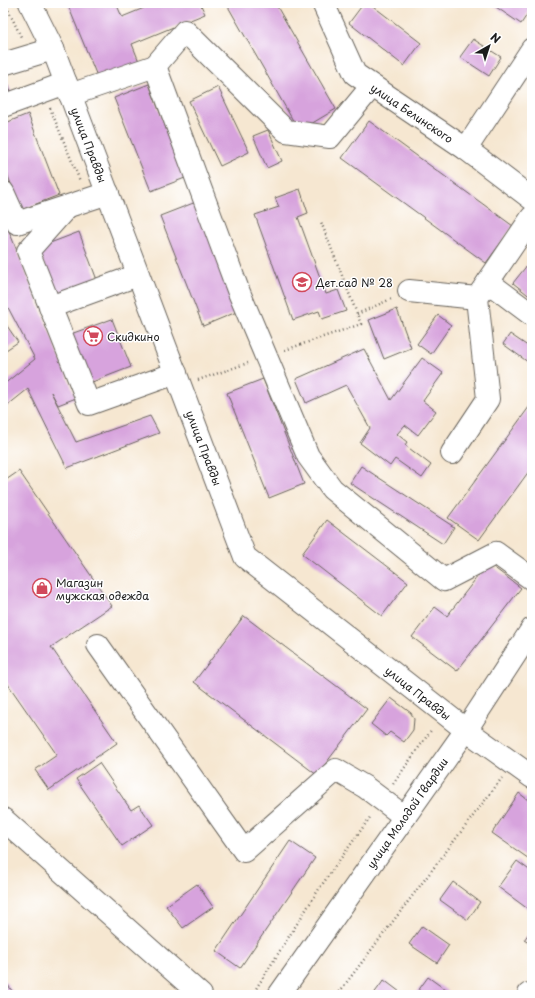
<svg xmlns="http://www.w3.org/2000/svg" width="535" height="998" viewBox="0 0 535 998" font-family="'Playpen Sans',sans-serif">
<style>
.building{fill:#d7a3dd}
.lines{fill:none;stroke-linecap:round;stroke-linejoin:round}
.minor-casing{stroke:#68635b;stroke-width:24}
.path{stroke:#68635b;stroke-width:2.5;stroke-dasharray:1 3;stroke-linecap:butt}
.minor{stroke:#fff;stroke-width:22}
.labels{text-anchor:middle;dominant-baseline:central;stroke-width:3;stroke-linejoin:round;paint-order:stroke}
.street-label{font-size:11px;fill:#1c1c1c;stroke:#fff}
.poi-label{font-size:11px;fill:#1c1c1c;stroke:#fff;text-anchor:start}
</style>
<rect width="100%" height="100%" fill="#fff"/>
<filter id="ink" filterUnits="userSpaceOnUse"><feTurbulence type="fractalNoise" baseFrequency=".025" numOctaves="2"/><feDisplacementMap in="SourceGraphic" scale="8" xChannelSelector="R" yChannelSelector="G"/><feConvolveMatrix kernelMatrix="1 2 1 2 8 2 1 2 1" color-interpolation-filters="sRGB"/></filter>
<filter id="wash" filterUnits="userSpaceOnUse"><feTurbulence type="fractalNoise" baseFrequency=".012" numOctaves="4" result="noise"/><feDisplacementMap in="SourceGraphic" scale="16" xChannelSelector="R" yChannelSelector="G"/><feGaussianBlur stdDeviation="0.9" result="paint"/><feColorMatrix in="noise" values="0 0 0 0 0 0 0 0 0 0 0 0 0 0 0 0 0 1.4 0 .05"/><feComposite in="paint" operator="in"/></filter>
<g filter="url(#wash)">
<rect width="100%" height="100%" fill="#f6e7d1"/>
<g id="blocks">
<g class="building">
<polygon points="67,3 116,3 122,17 144,8 142,3 200,3 205,14 132,44 140,64 99,81"/>
<polygon points="226,3 275,3 336,109 299,131"/>
<polygon points="364,3 369,3 421,43 404,66 349,23"/>
<polygon points="494,3 529,3 532,7 521,24 493,5"/>
<polygon points="473,39 501,57 489,76 460,57"/>
<polygon points="3,43 7,53 3,55"/>
<polygon points="6,78 13,96 3,99 3,79"/>
<polygon points="149,84 185,178 151,191 114,98"/>
<polygon points="218,87 249,152 220,166 189,101"/>
<polygon points="28,114 59,195 21,210 3,163 3,124"/>
<polygon points="369,121 513,226 486,263 342,158"/>
<polygon points="268,130 282,161 267,168 253,136"/>
<polygon points="300,189 308,213 298,217 326,294 338,290 346,311 322,319 319,311 293,320 255,215 279,207 275,198"/>
<polygon points="196,202 239,311 203,326 160,216"/>
<polygon points="3,216 76,398 58,405 51,392 76,442 150,416 159,433 67,468 28,389 3,409 3,385 35,359 3,298"/>
<polygon points="79,232 97,280 56,296 37,248"/>
<polygon points="532,259 532,298 513,283"/>
<polygon points="397,309 411,348 384,359 369,320"/>
<polygon points="438,315 451,325 431,354 417,344"/>
<polygon points="112,319 131,367 87,384 68,335"/>
<polygon points="3,320 18,342 3,352"/>
<polygon points="510,334 532,349 532,365 503,344"/>
<polygon points="364,349 391,400 422,358 443,373 423,401 436,411 418,435 405,425 397,434 407,442 405,445 431,465 422,478 395,459 390,466 360,443 370,428 346,385 306,403 296,379"/>
<polygon points="263,379 304,484 269,498 227,393"/>
<polygon points="532,403 532,467 479,540 448,518"/>
<polygon points="361,466 454,527 443,544 350,483"/>
<polygon points="19,471 112,606 51,647 117,743 49,790 35,770 57,755 3,677 3,482"/>
<polygon points="327,520 408,582 382,616 302,554"/>
<polygon points="488,563 521,588 457,671 412,637 435,607 447,616"/>
<polygon points="244,616 367,709 317,775 194,682"/>
<polygon points="391,698 411,713 414,719 413,730 404,742 390,732 386,736 371,724"/>
<polygon points="99,763 131,810 139,805 153,825 122,846 76,779"/>
<polygon points="519,793 532,803 532,861 492,833"/>
<polygon points="290,841 315,858 240,968 216,951"/>
<polygon points="517,861 532,872 532,912 498,887"/>
<polygon points="453,882 480,902 468,920 440,900"/>
<polygon points="197,884 213,907 183,928 166,906"/>
<polygon points="422,926 449,945 437,963 409,944"/>
<polygon points="532,929 532,945 524,940"/>
<polygon points="428,977 453,995 415,995"/>
<polygon points="384,980 404,995 373,995"/>
<polygon points="5,981 15,995 3,995 3,982"/>
</g>
</g>
</g>
<g filter="url(#ink)">
<use href="#blocks" fill-opacity="0" stroke="#68635b" stroke-width="1"/>
<g class="lines">
<defs>
<g id="minor">
<polyline points="30,3 53,49 245,557 466,730 532,777"/>
<polyline points="323,3 355,74 466,149 532,199"/>
<polyline points="3,64 53,49"/>
<polyline points="155,66 185,31 286,131 330,137 372,86"/>
<polyline points="70,95 155,66 238,290 308,456 332,489 444,580 496,553 532,579"/>
<polyline points="3,106 66,83"/>
<polyline points="466,149 532,49"/>
<polyline points="3,192 17,223 108,193"/>
<polyline points="67,207 28,251 89,404 176,373"/>
<polyline points="488,282 532,315"/>
<polyline points="409,291 477,298"/>
<polyline points="50,307 138,275"/>
<polyline points="452,453 488,399 477,298 532,217"/>
<polyline points="98,645 244,851 336,770 365,787 405,817"/>
<polyline points="3,819 201,995"/>
<polyline points="529,994 529,995"/>
<polyline points="279,995 466,730 532,629"/>
</g>
</defs>
<use href="#minor" class="minor-casing"/>
<g class="path">
<polyline points="5,3 22,39"/>
<polyline points="50,108 80,181"/>
<polyline points="357,314 391,299"/>
<polyline points="285,350 361,324 321,222"/>
<polyline points="198,380 248,363"/>
<polyline points="393,784 432,729"/>
<polyline points="252,995 319,889 371,816"/>
<polyline points="337,995 502,778"/>
</g>
<use href="#minor" class="minor"/>
</g>
</g>
<defs>
<symbol id="school-ring" viewBox="-11 -11 22 22"><circle r="9.5" fill="#fff" stroke="#d1495b" stroke-width="1.5"/><path d="M0-5L7-2L0 1L-7-2ZM-4 1L0 2.5L4 1V4Q0 6-4 4Z" fill="#d1495b"/></symbol>
<symbol id="supermarket-ring" viewBox="-11 -11 22 22"><circle r="9.5" fill="#fff" stroke="#d1495b" stroke-width="1.5"/><path d="M-6-5.5h2.5l.6 2H6L4.5 2H-2.5L-4.4-4H-6ZM-1.5 3.2a1.3 1.3 0 1 0 .1 0ZM3 3.2a1.3 1.3 0 1 0 .1 0Z" fill="#d1495b"/></symbol>
<symbol id="shop-ring" viewBox="-11 -11 22 22"><circle r="9.5" fill="#fff" stroke="#d1495b" stroke-width="1.5"/><path d="M-5-2.5h2.3a2.7 3.5 0 0 1 5.4 0H5L5.5 6h-11ZM-1.5-2.5h3a1.5 2.3 0 0 0-3 0Z" fill="#d1495b"/></symbol>
</defs>
<g fill-rule="evenodd">
<use href="#school-ring" x="291" y="271" width="22" height="22"/>
<use href="#supermarket-ring" x="82" y="325" width="22" height="22"/>
<use href="#shop-ring" x="31" y="577" width="22" height="22"/>
</g>
<g class="labels">
<g class="street-label">
<text transform="translate(412 113) rotate(34)">улица Белинского</text>
<text transform="translate(89 145) rotate(69)">улица Правды</text>
<text transform="translate(204 448) rotate(69)">улица Правды</text>
<text transform="translate(418 693) rotate(38)">улица Правды</text>
<text transform="translate(407 813) rotate(-55)">улица Молодой Гвардии</text>
</g>
<g class="poi-label">
<text x="316" y="282">Дет.сад № 28</text>
<text x="107" y="336">Скидкино</text>
<text x="56" y="582">Магазин<tspan x="56" dy="13">мужская одежда</tspan></text>
</g>
</g>
<rect width="535" height="998" fill="none" stroke="#fff" stroke-width="16"/>
<g transform="translate(489 46) rotate(39)" stroke="#ffffff" stroke-width="3" paint-order="stroke">
<path d="M0-3L7 15L0 10L-7 15Z" fill="#1c1c1c"/>
<text y="-6" font-size="11" font-weight="bold" text-anchor="middle" fill="#1c1c1c">N</text>
</g>
</svg>
